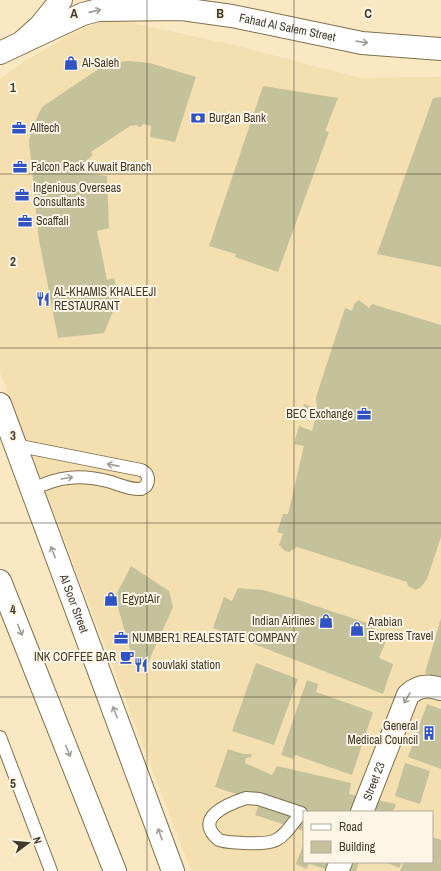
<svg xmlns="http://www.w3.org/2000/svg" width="441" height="871" viewBox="0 0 441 871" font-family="'Archivo Narrow',sans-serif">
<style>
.built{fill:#f4dfb1;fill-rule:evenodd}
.building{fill:#c3c29a}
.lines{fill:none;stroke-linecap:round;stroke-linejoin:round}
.service-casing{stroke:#7f704d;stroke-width:14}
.minor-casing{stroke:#7f704d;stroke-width:24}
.secondary-casing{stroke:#7f704d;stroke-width:24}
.primary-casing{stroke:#7f704d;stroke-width:24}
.service{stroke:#fff;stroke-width:12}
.minor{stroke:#fff;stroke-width:22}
.secondary{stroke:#fff;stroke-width:22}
.primary{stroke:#fff;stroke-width:22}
.oneway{stroke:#a09d95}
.grid{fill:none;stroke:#423b2b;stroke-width:1;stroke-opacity:0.55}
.labels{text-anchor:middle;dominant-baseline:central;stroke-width:4;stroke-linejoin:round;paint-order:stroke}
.street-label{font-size:12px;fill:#423b2b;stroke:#fdf6e7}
.poi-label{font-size:12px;fill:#423b2b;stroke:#fdf6e7;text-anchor:start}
.grid-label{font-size:13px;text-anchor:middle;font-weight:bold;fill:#423b2b;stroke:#fdf6e7;stroke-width:4;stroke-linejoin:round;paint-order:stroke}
</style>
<rect width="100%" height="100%" fill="#f9e8c1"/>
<path class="built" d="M109,18L238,46L361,78L441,77V871H191L0,372V79L25,61L79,30ZM304,812H432V862H304Z"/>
<g class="building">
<polygon points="129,61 150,63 196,77 175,142 150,137 151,126 143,124 141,127 138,127 137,125 130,126 91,152 93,155 77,168 79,173 107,176 109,228 97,231 107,280 114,278 117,290 120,289 121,292 104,333 58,338 39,240 29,141 32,128 42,107 100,68 117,62"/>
<polygon points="263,86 338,98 325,131 329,132 278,272 235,257 236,254 209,246"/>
<polygon points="441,97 441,267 377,254 433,98"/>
<polygon points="359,300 369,308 372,304 441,325 441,537 427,579 421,587 416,590 408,586 407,582 297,547 289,552 285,551 279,545 283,534 277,532 283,514 288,514 304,446 294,444 299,426 312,431 315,420 301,416 304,404 317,409 316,398 319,388 345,308 352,311 354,304"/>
<polygon points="131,566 169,591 173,607 147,665 132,656 115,597"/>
<polygon points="238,588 263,590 295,599 376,626 372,636 386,641 379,658 393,664 383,694 213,628 224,597 232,601"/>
<polygon points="441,618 441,678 425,673"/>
<polygon points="256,663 298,679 274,745 232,731"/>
<polygon points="307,680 318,684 316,692 373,712 352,775 295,755 293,759 281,755"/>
<polygon points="427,704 441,709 441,769 408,757"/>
<polygon points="228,749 243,754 251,754 252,757 246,758 245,763 272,775 277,766 351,783 349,794 396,804 393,812 304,812 304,831 255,815 259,805 248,798 215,787"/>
<polygon points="405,763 430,771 420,804 395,796"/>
<polygon points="432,837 441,840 441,871 400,871 404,862 432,862"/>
<polygon points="304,843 304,862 359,862 356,871 332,871 309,864 306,869 296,864"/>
<polygon points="385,862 402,862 399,868"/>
</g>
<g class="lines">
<defs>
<g id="service">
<path d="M15,445L141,470C148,473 150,479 146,486L141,489C132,490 120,485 111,482C80,474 59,476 31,490"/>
<polyline points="0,737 51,871"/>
<path d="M246,798L259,799L301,813C280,840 280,845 244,843C236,842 227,843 219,840C192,818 228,804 246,798Z"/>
</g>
<g id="minor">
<path id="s1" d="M362,812L408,695C418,685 429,685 441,689"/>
<polyline points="337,871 341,862"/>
</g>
<g id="secondary">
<path id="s2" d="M0,404L173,871"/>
<polyline points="0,581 115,871"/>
</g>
<g id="primary">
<path id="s3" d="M21,43L83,14L98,10L182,9L232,16L362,43L441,49"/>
<polyline points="0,53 21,43 40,26 61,0"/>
</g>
</defs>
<use href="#service" class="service-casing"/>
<use href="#minor" class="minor-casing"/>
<use href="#secondary" class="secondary-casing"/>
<use href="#primary" class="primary-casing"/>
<use href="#service" class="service"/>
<use href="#minor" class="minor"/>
<use href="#secondary" class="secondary"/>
<use href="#primary" class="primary"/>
</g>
<defs><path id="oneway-shaft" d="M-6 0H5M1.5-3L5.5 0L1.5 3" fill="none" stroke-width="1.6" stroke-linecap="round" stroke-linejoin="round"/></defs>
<g class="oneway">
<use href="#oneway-shaft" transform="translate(95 11) rotate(-13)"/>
<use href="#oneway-shaft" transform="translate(362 42) rotate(8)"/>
<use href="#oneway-shaft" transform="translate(113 465) rotate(-169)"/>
<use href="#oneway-shaft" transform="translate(67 478) rotate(-9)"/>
<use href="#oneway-shaft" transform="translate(53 552) rotate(-111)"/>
<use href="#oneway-shaft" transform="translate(20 630) rotate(68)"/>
<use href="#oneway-shaft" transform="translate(407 698) rotate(121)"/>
<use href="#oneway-shaft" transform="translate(115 712) rotate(-111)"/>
<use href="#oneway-shaft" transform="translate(68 751) rotate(68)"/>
<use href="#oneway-shaft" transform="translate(160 834) rotate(-110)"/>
</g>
<path class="grid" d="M147,0V871M294,0V871M0,174H441M0,348H441M0,523H441M0,697H441"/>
<defs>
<symbol id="shop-bare" viewBox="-9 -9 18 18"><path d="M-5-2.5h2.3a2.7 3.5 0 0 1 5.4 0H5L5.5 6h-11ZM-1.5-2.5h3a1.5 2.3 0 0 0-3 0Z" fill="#3054c5" stroke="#fdf6e7" stroke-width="2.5" paint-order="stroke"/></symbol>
<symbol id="bank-bare" viewBox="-9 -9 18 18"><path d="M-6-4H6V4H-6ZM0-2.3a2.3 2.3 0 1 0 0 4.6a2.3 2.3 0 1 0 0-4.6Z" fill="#3054c5" stroke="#fdf6e7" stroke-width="2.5" paint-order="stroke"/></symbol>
<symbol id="office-bare" viewBox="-9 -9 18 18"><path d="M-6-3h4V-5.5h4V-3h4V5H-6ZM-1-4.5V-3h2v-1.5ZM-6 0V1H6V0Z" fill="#3054c5" stroke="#fdf6e7" stroke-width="2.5" paint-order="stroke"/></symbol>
<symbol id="restaurant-bare" viewBox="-9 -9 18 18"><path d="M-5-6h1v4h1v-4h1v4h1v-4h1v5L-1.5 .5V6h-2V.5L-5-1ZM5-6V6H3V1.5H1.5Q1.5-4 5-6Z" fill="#3054c5" stroke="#fdf6e7" stroke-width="2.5" paint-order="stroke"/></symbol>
<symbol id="cafe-bare" viewBox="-9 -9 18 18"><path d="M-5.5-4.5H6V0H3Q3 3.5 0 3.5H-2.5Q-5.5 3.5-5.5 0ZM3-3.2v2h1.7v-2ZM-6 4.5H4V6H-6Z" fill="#3054c5" stroke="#fdf6e7" stroke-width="2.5" paint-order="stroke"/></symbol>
<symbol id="building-bare" viewBox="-9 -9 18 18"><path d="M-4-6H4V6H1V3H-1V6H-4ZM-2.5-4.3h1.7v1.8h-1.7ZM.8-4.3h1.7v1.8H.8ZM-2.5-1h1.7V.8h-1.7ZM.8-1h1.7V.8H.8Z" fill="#3054c5" stroke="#fdf6e7" stroke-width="2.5" paint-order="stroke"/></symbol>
</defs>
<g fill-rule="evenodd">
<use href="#shop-bare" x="61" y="53" width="20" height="20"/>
<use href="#bank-bare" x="188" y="108" width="20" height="20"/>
<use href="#office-bare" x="9" y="118" width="20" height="20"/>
<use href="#office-bare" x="10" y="157" width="20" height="20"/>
<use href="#office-bare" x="12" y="185" width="20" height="20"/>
<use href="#office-bare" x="15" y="211" width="20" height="20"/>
<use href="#restaurant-bare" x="33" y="289" width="20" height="20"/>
<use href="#office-bare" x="354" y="404" width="20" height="20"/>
<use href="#shop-bare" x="101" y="589" width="20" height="20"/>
<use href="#shop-bare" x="316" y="611" width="20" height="20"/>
<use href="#shop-bare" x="347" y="619" width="20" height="20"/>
<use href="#office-bare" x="111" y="628" width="20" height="20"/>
<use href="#cafe-bare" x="117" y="647" width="20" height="20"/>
<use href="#restaurant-bare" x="131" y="655" width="20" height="20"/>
<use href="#building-bare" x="419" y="723" width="20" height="20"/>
</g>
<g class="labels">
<g class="street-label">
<text stroke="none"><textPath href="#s3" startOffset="275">Fahad Al Salem Street</textPath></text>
<text stroke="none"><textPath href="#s2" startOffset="213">Al Soor Street</textPath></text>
<text stroke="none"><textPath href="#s1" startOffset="33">Street 23</textPath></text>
</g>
<g class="poi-label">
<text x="82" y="63">Al-Saleh</text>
<text x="209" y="118">Burgan Bank</text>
<text x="30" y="128">Alltech</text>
<text x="31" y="167">Falcon Pack Kuwait Branch</text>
<text x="33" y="188">Ingenious Overseas<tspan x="33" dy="14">Consultants</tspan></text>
<text x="36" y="221">Scaffali</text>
<text x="54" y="292">AL-KHAMIS KHALEEJI<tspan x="54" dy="14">RESTAURANT</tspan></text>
<text x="353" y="414" text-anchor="end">BEC Exchange</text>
<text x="122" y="599">EgyptAir</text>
<text x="315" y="621" text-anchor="end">Indian Airlines</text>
<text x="368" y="622">Arabian<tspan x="368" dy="14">Express Travel</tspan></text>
<text x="132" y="638">NUMBER1 REALESTATE COMPANY</text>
<text x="116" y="657" text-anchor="end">INK COFFEE BAR</text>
<text x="152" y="665">souvlaki station</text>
<text x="418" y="726" text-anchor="end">General<tspan x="418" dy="14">Medical Council</tspan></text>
</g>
</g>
<g class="grid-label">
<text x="74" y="18">A</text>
<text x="220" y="18">B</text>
<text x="368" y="18">C</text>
<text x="13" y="92">1</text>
<text x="13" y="266">2</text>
<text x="13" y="440">3</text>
<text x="13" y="614">4</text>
<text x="13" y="788">5</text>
</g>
<rect x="303" y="811" width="130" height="52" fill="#fdf6e7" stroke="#b2ab9c"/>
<rect x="311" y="824" width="20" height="6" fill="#ffffff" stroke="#b2ab9c"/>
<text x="339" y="831" font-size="12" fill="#423b2b">Road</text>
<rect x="311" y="841" width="20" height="12" fill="#c3c29a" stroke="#b2ab9c"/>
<text x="339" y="851" font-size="12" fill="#423b2b">Building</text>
<g transform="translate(28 843) rotate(74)" stroke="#fdf6e7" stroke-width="3" paint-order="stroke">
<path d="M0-3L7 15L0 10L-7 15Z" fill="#423b2b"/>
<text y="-6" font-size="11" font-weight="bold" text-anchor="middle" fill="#423b2b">N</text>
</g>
</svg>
